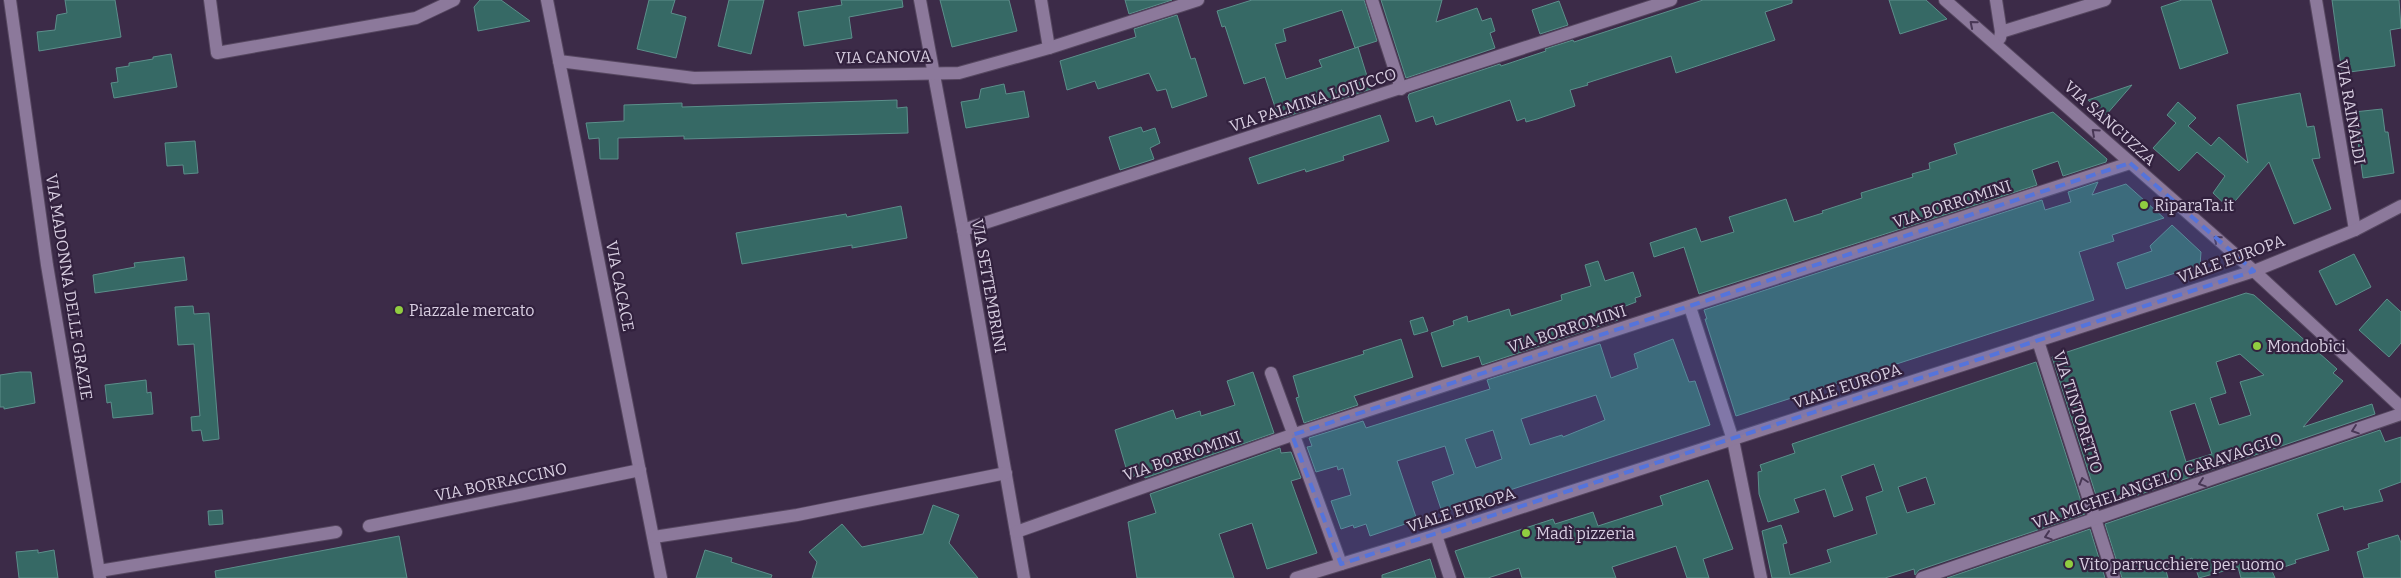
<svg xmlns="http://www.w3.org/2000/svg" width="2401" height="578" viewBox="0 0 2401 578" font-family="Bitter,serif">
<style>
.building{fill:#366965;stroke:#5c8f8b;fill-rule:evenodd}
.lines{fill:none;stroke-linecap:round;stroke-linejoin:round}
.street-casing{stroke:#564760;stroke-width:14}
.secondary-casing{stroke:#564760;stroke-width:14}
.street{stroke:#8c799b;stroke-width:12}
.secondary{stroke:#8c799b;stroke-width:12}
.oneway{stroke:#483755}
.marked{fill:#5574db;fill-opacity:0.2;stroke:#5574db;stroke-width:4;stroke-dasharray:10 6;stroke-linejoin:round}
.poi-dot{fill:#91cd40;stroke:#32213e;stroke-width:2}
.labels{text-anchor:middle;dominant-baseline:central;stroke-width:4.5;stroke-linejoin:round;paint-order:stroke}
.street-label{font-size:16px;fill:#d8cee1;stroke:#32213e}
.poi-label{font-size:16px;fill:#d8cee1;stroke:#32213e;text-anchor:start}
</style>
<rect width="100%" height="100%" fill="#3c2b48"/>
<g class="building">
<polygon points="65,0 115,0 121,37 39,51 37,32 55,30 57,15 67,13"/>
<polygon points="480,0 501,0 530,21 478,31 474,7"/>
<polygon points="649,0 675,0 671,13 686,17 676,58 637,49"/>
<polygon points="729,0 764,0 751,54 718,46"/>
<polygon points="841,0 902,0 903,7 849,17 852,38 804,46 798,12 842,5"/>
<polygon points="940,0 1009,0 1017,31 952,47"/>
<polygon points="1125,0 1172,0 1129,14"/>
<polygon points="1252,0 1364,0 1377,41 1355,48 1342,10 1283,29 1286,41 1275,44 1286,79 1322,67 1319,60 1358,47 1371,89 1279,119 1265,77 1244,84 1225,26 1222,27 1217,11"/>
<polygon points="1381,0 1442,0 1436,22 1477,8 1482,21 1491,18 1495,31 1490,33 1495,48 1406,78"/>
<polygon points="1703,0 1792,0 1792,3 1765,12 1775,40 1676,73 1671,56 1587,83 1588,85 1570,90 1575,106 1537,119 1526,122 1525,118 1517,121 1510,100 1436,125 1433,116 1416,122 1408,97 1409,94 1500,64 1501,66 1546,51 1545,49 1573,40 1574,42"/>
<polygon points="1889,0 1926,0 1947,19 1900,34"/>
<polygon points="2182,0 2211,0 2228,53 2180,69 2161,7"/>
<polygon points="2332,0 2399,0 2401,28 2390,30 2395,66 2342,73"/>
<polygon points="1559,1 1568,25 1540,34 1532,10"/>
<polygon points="1177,15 1191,59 1195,58 1207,96 1172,108 1166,89 1157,91 1149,73 1098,89 1095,81 1067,90 1060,61 1136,37 1134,29"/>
<polygon points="171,54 177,87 114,98 111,83 118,82 116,68 129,66 129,63 153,59 153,57"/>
<polygon points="1004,84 1006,94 1024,91 1029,117 966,128 961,102 979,99 981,89"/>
<polygon points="2132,85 2106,115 2088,100"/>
<polygon points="2300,93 2307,127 2314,126 2320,158 2312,159 2331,209 2294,224 2269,162 2229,208 2213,193 2225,176 2197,152 2179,171 2153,148 2176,123 2167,115 2178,102 2196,118 2188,126 2211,146 2219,137 2248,163 2237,105"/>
<polygon points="897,100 897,108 907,107 908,133 684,139 684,136 618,138 618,159 600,159 599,138 589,139 586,123 624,121 624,105 682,103 682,107"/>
<polygon points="2382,109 2385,132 2388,132 2394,173 2363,178 2354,112"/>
<polygon points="2053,112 2107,159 2106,162 2063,176 2058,161 2032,170 2037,185 1699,294 1684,247 1654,257 1650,243 1696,228 1701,242 1734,232 1729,217 1786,199 1794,222 1823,213 1822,211 1862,198 1861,193 1913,177 1912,174 1930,169 1929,163 1957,154 1954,144"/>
<polygon points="1380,115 1389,141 1343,156 1344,160 1306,172 1305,169 1258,184 1249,158"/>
<polygon points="1141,127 1143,132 1155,128 1160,143 1150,148 1154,159 1120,170 1109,137"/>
<polygon points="195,141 198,173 184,174 183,165 167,166 165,143"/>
<polygon points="2098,182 2092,195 2126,184 2164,218 2112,235 2114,241 2079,252 2094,300 1736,416 1705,319 1707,319 1704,310 2042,200 2045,210 2071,202 2068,192"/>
<polygon points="901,206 907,238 852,248 852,245 742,264 736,233 846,214 847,217"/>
<polygon points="2172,225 2201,252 2200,265 2126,289 2117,263 2152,251 2150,246"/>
<polygon points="2354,254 2371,287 2336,305 2319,271"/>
<polygon points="184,257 187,280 95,293 93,275 135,267 134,263"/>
<polygon points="1598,261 1605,281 1633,272 1641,296 1635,298 1636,302 1615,310 1618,320 1482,365 1479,356 1442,367 1431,333 1454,325 1453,321 1467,316 1468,322 1509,309 1511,316 1562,300 1561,295 1591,286 1585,265"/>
<path d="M2246,293L2254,295L2337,369L2333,373L2343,381L2303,427L2372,404L2375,414L2100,508L2052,357ZM2240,354L2264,375L2240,382L2251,415L2219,425L2210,398L2226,393L2216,362ZM2195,403L2212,454L2186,462L2170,411Z"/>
<polygon points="2387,299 2401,312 2401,343 2389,357 2359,330"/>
<polygon points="193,306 194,314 209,313 219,439 203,441 201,430 192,431 191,417 200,416 194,344 178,345 175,307"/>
<polygon points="1423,317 1428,331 1414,335 1410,321"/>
<polygon points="1401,339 1413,377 1354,396 1358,405 1304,423 1296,398 1299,397 1293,376 1364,354 1363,351"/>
<path d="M1673,339L1689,382L1695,381L1710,425L1442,512L1432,482L1454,474L1445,446L1397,461L1417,520L1370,536L1366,524L1354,528L1353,525L1341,529L1331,501L1351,495L1343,468L1338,470L1337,466L1316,472L1307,447L1312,446L1309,438L1363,421L1366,428L1490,389L1487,380L1600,344L1611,378L1638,368L1634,354ZM1596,395L1605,420L1563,437L1562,435L1530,445L1521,419ZM1493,430L1502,459L1476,468L1465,439Z"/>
<path d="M2036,362L2085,514L1919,570L1915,575L1914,569L1885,578H1772L1762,531L1781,525L1787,543L1783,544L1790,575L1831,562L1827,550L1877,534L1866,497L1883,491L1874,464L1841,476L1853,510L1834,517L1825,489L1794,499L1799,512L1768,522L1759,494L1758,472L1762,471L1760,465L1795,453L1792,444ZM1926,477L1935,504L1907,513L1898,487Z"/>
<polygon points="20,372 31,372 35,403 4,409 4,407 0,407 0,375"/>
<polygon points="1253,372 1274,433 1145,478 1143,473 1129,478 1115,430 1173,410 1176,419 1200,411 1201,416 1235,405 1227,381"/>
<polygon points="146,380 147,393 151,392 153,414 113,418 111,402 107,403 105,385"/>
<polygon points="2380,430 2385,442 2401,437 2401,482 2379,490 2383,501 2344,510 2343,506 2317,514 2329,550 2295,560 2296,563 2272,571 2275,578 2241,578 2238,567 2199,578 2192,558 2165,567 2168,578 2122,578 2105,524"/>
<polygon points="1280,448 1281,453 1291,452 1301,478 1291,481 1317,553 1267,569 1252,523 1219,534 1234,578 1137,578 1128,522 1156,513 1150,494"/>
<polygon points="1708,480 1733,549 1703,559 1709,578 1687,578 1676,546 1612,567 1616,578 1522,578 1519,568 1488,578 1465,578 1455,551 1553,519 1555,524 1593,512 1598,526 1663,505 1660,496"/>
<polygon points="933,505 959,515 949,543 978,578 812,578 817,562 809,552 842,524 862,547 923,534"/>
<polygon points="222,510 223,524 209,525 208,511"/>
<polygon points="2090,529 2105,578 1947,578"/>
<polygon points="2398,535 2401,543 2401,578 2364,578 2357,552 2369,548 2368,544"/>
<polygon points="399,536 407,578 216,578 215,571"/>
<polygon points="38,550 38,553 54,550 58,578 19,578 16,552"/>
<polygon points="705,550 732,558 731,562 772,575 771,578 696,578"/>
<polygon points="1430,559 1436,578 1382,578 1382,575"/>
</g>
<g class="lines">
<defs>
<g id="street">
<polyline points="10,0 47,265 100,578"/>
<polyline points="210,0 217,53 416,18 454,0"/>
<polyline points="547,0 661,578"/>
<polyline points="920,0 963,230 1024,578"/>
<polyline points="1041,0 1049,48"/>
<polyline points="1372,0 1401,89"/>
<polyline points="1996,0 2001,32 2000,38"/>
<polyline points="2316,0 2355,230"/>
<polyline points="2001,32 2105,0"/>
<polyline points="559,61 694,78 959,73 1049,48 1198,0"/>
<polyline points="963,230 1671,0"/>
<polyline points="1690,307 1733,440 1761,578"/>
<polyline points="2038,341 2114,578"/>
<polyline points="1271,373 1341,564"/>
<polyline points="369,526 640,470"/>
<polyline points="1016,532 1292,435 2130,163"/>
<polyline points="1436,535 1450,578"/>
<polyline points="654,537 797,515 1006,473"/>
<polyline points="99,571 336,532"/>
<polyline points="1922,578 2401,414"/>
</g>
<g id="secondary">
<polyline points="1945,0 2254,271 2401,407"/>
<polyline points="1296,578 1436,535 2254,271 2355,230 2401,206"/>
</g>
</defs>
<use href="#street" class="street-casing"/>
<use href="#secondary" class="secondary-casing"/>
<use href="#street" class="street"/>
<use href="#secondary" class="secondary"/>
</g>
<defs><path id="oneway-chevron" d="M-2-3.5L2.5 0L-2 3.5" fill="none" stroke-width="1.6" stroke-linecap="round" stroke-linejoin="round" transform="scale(1.25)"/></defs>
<g class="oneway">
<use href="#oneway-chevron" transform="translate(1973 24) rotate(-140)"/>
<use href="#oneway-chevron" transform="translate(2095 132) rotate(-138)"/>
<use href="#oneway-chevron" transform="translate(2217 239) rotate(-139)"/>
<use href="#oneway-chevron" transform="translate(2355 430) rotate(161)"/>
<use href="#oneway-chevron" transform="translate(2083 481) rotate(-108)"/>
<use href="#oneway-chevron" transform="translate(2202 483) rotate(161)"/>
<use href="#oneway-chevron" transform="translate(2048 536) rotate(162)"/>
</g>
<path class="marked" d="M2130,163L2254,271L1341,564L1292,435Z"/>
<g class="poi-dot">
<circle cx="2144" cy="205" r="5"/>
<circle cx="399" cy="310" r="5"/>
<circle cx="2257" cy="346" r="5"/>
<circle cx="1526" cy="533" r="5"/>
<circle cx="2069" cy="564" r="5"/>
</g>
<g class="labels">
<g class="street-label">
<text transform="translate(883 57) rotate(-1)">VIA CANOVA</text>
<text transform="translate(1313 100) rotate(-18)">VIA PALMINA LOJUCCO</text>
<text transform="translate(2351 112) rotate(80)">VIA RAINALDI</text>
<text transform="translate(2110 123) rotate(42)">VIA SANGUZZA</text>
<text transform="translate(1952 204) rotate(-18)">VIA BORROMINI</text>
<text transform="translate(2231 259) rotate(-20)">VIALE EUROPA</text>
<text transform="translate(620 286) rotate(79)">VIA CACACE</text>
<text transform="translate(989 286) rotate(80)">VIA SETTEMBRINI</text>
<text transform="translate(69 287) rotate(81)">VIA MADONNA DELLE GRAZIE</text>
<text transform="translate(1567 329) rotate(-18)">VIA BORROMINI</text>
<text transform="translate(1847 386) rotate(-18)">VIALE EUROPA</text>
<text transform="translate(2078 412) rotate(72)">VIA TINTORETTO</text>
<text transform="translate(1182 456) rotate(-19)">VIA BORROMINI</text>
<text transform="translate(2157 481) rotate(-19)">VIA MICHELANGELO CARAVAGGIO</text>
<text transform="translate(501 482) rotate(-12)">VIA BORRACCINO</text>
<text transform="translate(1461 510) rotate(-18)">VIALE EUROPA</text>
</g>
<g class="poi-label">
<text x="2154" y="205">RiparaTa.it</text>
<text x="409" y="310">Piazzale mercato</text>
<text x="2267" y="346">Mondobici</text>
<text x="1536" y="533">Madì pizzeria</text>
<text x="2079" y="564">Vito parrucchiere per uomo</text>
</g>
</g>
</svg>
